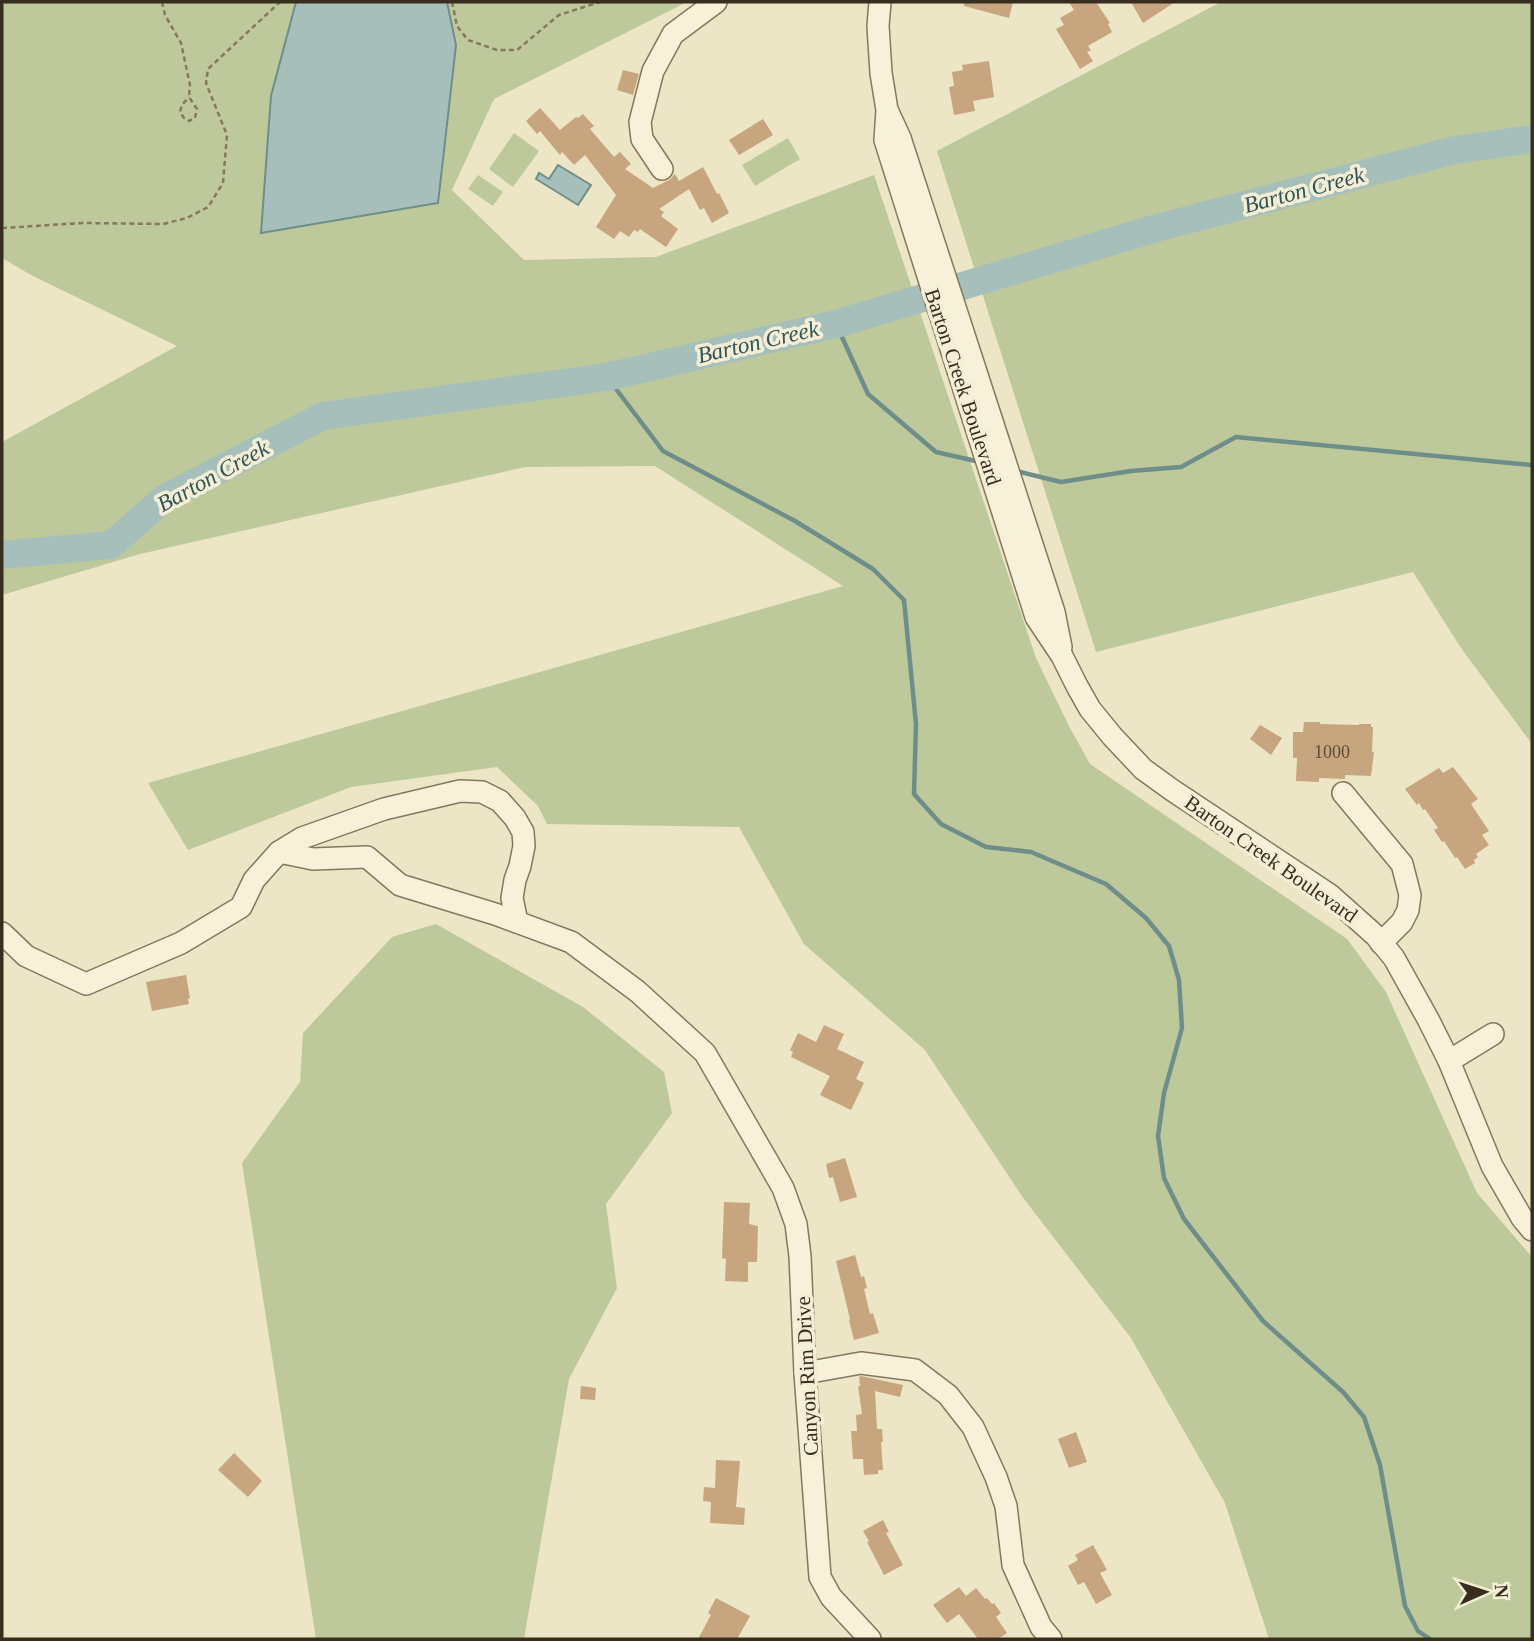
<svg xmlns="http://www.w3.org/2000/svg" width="1534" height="1641" viewBox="0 0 1534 1641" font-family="Georgia,serif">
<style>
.green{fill:#bec99b}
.water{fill:#a7bfbb;stroke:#6f8d89;stroke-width:2}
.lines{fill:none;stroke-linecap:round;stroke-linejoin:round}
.stream{stroke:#6f8d89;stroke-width:4.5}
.river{stroke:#a7bfbb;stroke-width:28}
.building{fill:#c7a57f}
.minor-casing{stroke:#86775d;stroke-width:24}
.path{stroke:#86775d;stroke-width:2.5;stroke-dasharray:5 3.5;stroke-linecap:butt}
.minor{stroke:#f7f1d9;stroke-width:21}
.labels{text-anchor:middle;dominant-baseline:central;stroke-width:7;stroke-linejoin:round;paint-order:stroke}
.number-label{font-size:18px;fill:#5b4c38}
.street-label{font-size:21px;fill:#372e20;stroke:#f3eed5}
.water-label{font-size:23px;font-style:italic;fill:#305456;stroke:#f3eed5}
</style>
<rect width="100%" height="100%" fill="#ece5c6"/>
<g class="green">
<polygon points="2,2 687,2 494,99 452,190 524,260 656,257 874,175 1036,658 1069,726 1090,764 1347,939 1386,992 1477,1193 1532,1257 1532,1639 1269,1639 1225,1503 1131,1338 1024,1199 925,1050 804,944 739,827 547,824 538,806 497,767 351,787 188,850 148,783 843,586 655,466 525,467 140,554 2,595 2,442 177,346 31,275 2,258"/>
<polygon points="1221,2 1532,2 1532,744 1461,648 1413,572 1096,652 937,151"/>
<polygon points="514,133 539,151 513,187 489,169"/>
<polygon points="788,138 800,159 755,186 742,165"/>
<polygon points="478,175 503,192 493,206 468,189"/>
<polygon points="436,924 583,1007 664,1072 672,1113 606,1204 617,1288 569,1379 524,1639 316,1639 242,1163 300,1082 303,1033 392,937"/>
</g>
<g class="water">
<polygon points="296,2 447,2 456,45 438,203 261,233 271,96"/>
<polygon points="558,165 591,185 578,205 536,179 539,173 549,179"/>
</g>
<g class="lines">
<g class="stream">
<polyline points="836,324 868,394 936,452 980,462"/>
<polyline points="607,377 663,451 795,521 873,569 904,600 916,724 914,794 941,824 986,847 1031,852 1106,884 1146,918 1169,946 1179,980 1182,1028 1164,1093 1158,1136 1164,1178 1184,1219 1263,1321 1343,1392 1364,1417 1380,1465 1405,1606 1418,1631 1430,1639"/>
<polyline points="1016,471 1061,482 1131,471 1181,467 1236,437 1532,465"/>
</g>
<polyline class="river" points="2,555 111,545 165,498 323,416 607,377 836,324 1153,229 1455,150 1532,139"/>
</g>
<g class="building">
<polygon points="964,2 1013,2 1009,18 964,6"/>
<polygon points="1069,2 1096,2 1110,23 1108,24 1112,32 1088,46 1091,50 1087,52 1093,61 1080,69 1056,29 1064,25 1060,18 1074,10"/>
<polygon points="1131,2 1175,2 1143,23"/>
<polygon points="989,61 994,97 973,101 975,111 954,115 949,87 954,86 952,72 963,70 962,65"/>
<polygon points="623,70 639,74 633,95 617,90"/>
<polygon points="540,108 560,130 576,117 578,118 583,114 594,126 590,129 614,157 620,152 631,164 625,169 653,188 669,180 675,174 679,181 703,167 717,194 719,193 729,213 712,223 704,208 700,210 689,189 659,209 664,212 661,216 678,229 666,247 640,229 638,232 634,230 629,237 620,231 614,239 596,227 616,195 585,155 574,165 562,152 560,155 540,131 537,134 526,121"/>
<polygon points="763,119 773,135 739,155 729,140"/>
<polygon points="1304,722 1320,722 1320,724 1359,725 1359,724 1371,724 1371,727 1373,727 1372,752 1374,752 1371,776 1345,775 1345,779 1319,778 1319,782 1296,781 1297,758 1293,758 1293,732 1303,732"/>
<polygon points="1260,725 1282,738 1271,755 1250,739"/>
<polygon points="1453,767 1478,799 1471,804 1489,831 1482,835 1489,845 1476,854 1478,857 1474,860 1475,863 1465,869 1457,857 1455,858 1444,841 1442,842 1434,830 1438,828 1425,809 1423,810 1419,803 1417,805 1405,789 1439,768 1443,773"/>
<polygon points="186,975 190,998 188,999 189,1004 152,1011 146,982"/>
<polygon points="824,1025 844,1034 837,1049 864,1062 856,1079 864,1083 851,1110 820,1095 830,1076 791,1057 793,1052 790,1050 798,1033 816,1042"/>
<polygon points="845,1158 857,1197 840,1202 833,1177 829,1178 826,1164"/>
<polygon points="724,1202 750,1203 749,1224 758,1226 757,1262 748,1262 748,1282 725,1281 726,1259 722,1258"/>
<polygon points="855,1255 861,1277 864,1276 867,1288 864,1289 870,1314 873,1313 879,1333 854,1340 849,1320 850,1319 836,1261"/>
<polygon points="861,1376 903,1385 900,1397 875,1391 877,1429 882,1429 883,1442 881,1442 883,1470 878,1470 878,1474 864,1475 863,1459 853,1459 851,1431 857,1431 856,1415 862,1414 858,1386 860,1386 859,1377"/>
<polygon points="581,1386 596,1388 595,1400 580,1399"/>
<polygon points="1076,1432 1087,1462 1069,1468 1058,1439"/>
<polygon points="234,1453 262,1481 248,1497 218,1470"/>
<polygon points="716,1460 740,1461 736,1507 745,1508 744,1525 710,1523 711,1502 703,1501 704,1487 715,1488"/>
<polygon points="883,1520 889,1532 886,1533 903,1565 884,1575 867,1542 869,1541 863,1531"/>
<polygon points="1093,1545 1107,1570 1100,1573 1112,1595 1096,1604 1084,1582 1078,1585 1068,1566 1078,1560 1075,1555"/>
<polygon points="959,1587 966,1596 976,1588 985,1599 987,1598 992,1604 994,1603 1001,1613 996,1617 1007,1633 998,1639 978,1639 959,1614 947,1623 933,1605"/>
<polygon points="716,1598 750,1616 737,1639 698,1639 711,1615 708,1613"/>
</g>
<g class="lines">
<defs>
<g id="minor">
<polyline points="880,2 878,26 881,73 887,110 885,140 1036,617 1062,656 1077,686 1090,709 1112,736 1143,769 1172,790 1330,895 1376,936 1394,958 1428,1019 1449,1061 1492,1166 1522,1218 1532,1230"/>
<polyline points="888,112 900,138 1054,612 1061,647"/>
<polyline points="662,169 642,139 640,122 653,71 673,34 716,2"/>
<polyline points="1343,793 1402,864 1410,895 1408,910 1402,922 1381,943"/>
<polyline points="279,852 302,838 384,809 460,791 482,792 500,801 515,818 523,832 524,846 520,866 515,880 512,898 517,922"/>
<polyline points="2,933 26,956 86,984 181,943 241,907 254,880 279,852 313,859 367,857 400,885 495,914 571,942 637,991 705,1053 783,1188 796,1224 800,1256 805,1373 820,1577 831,1597 870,1639"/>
<polyline points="1449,1061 1493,1034"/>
<polyline points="805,1373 861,1363 915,1370 948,1395 973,1427 996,1477 1006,1506 1013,1565 1041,1627 1051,1639"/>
</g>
</defs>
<use href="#minor" class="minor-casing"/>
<g class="path">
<polyline points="162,2 165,15 181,43 190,85 189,97 197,109 195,118 189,121 184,118 180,112 182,105 189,97"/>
<polyline points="452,2 457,26 468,40 497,50 517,50 559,15 600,2"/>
<polyline points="2,228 83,223 163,224 187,218 208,207 223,183 227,135 206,83 208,69 280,2"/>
</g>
<use href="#minor" class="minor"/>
</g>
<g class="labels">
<g class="number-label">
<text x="1332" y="752">1000</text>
</g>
<g class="street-label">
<text transform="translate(963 387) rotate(72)">Barton Creek Boulevard</text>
<text transform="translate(1271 859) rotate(35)">Barton Creek Boulevard</text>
<text transform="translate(807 1376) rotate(-93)">Canyon Rim Drive</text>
</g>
<g class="water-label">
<text transform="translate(1304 190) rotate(-15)">Barton Creek</text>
<text transform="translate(758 342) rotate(-13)">Barton Creek</text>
<text transform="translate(213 476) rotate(-29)">Barton Creek</text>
</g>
</g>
<rect width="1534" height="1641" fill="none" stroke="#372e20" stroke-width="7"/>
<g transform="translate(1485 1592) rotate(87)" stroke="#f3eed5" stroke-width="5" paint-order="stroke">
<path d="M0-5L12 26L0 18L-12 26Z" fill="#372e20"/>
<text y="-10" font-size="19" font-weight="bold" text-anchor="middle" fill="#372e20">N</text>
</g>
</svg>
